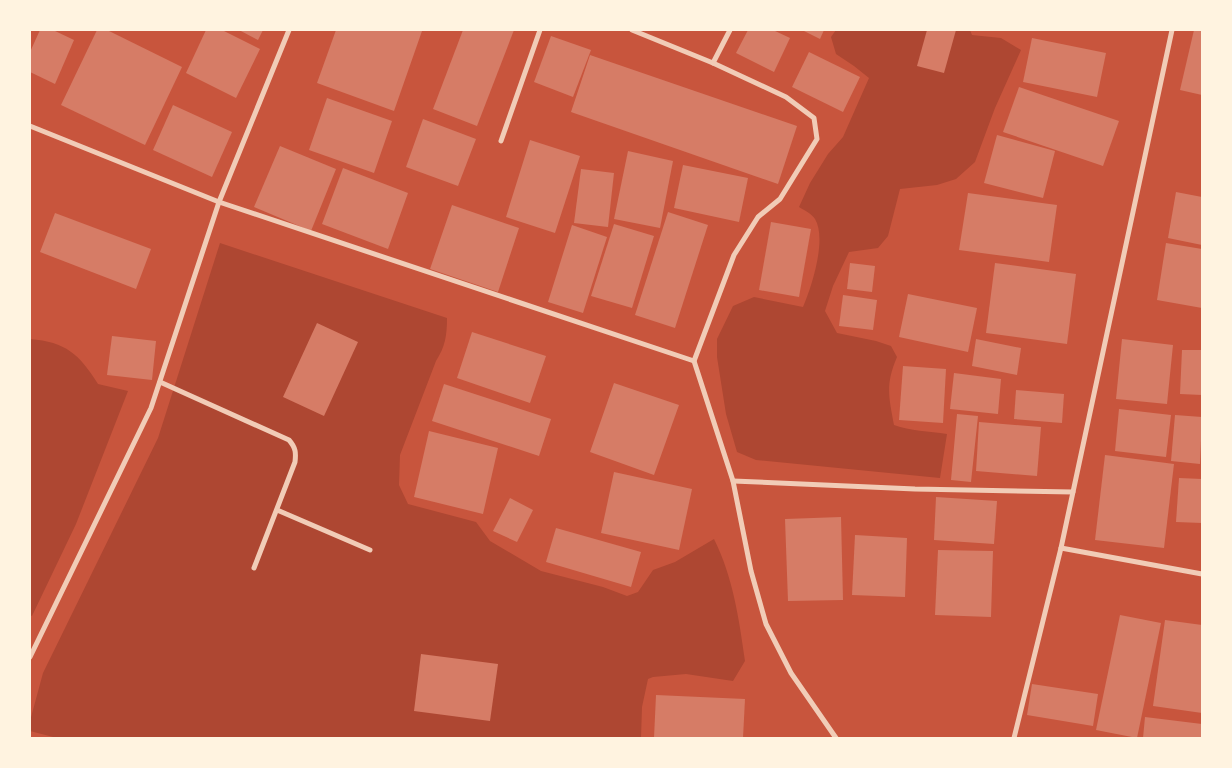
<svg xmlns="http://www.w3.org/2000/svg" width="1232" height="768" viewBox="0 0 1232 768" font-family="'Titillium Web',sans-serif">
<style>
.green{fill:#ae4732}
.building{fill:#d67c66}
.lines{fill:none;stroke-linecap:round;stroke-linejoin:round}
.minor{stroke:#f1ccb7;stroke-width:5}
</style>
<rect width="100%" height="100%" fill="#c8553d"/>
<g class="green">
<path d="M836,30H970L972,35L1001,38L1021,50L995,108L975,162L956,179L937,185L900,189L888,236L878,248L849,252L833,286L825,311L837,333L876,341L891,346L897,357C885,385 889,397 894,425C910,431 929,431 947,434L940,478L756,460L737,452L726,414L717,357V339L733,306L754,297L803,307C812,286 827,239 815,219C812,214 804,210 799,207L810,183L828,154L843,137L869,78L854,66L836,54L831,37Z"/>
<path d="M220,243L447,318C447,336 445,347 436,361L400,455L399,485L408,504L476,522L490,541L541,571L603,587L627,596L638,592L653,570L675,562L714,539C733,577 739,619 745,661L733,681L686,674L653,677L648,679L642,707L641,738H57L30,731V721L43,673L158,438Z"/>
<path d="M30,339C66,342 79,354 98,384L128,391L76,524L32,616L30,615Z"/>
</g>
<g class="building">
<polygon points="40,30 53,30 74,40 55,84 30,72 30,52"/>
<polygon points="97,30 107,30 182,67 145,145 61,105"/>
<polygon points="206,30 222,30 260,49 236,98 186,73"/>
<polygon points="239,30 263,30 258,40"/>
<polygon points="336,30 422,31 394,111 317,83"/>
<polygon points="463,30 514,30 477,126 433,109"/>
<polygon points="748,30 773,30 790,38 774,72 736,53"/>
<polygon points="802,30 824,30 820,39"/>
<polygon points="927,30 956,30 944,73 917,66"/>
<polygon points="1194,30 1202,30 1202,95 1180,90"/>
<polygon points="551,36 591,50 573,97 534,82"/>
<polygon points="1032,38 1106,53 1097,97 1023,82"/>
<polygon points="809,52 860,77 843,112 792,87"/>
<polygon points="590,55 797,126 778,184 571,112"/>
<polygon points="1019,87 1119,121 1103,166 1003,132"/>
<polygon points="327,98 392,121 374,173 309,150"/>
<polygon points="173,105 232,132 212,177 153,150"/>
<polygon points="423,119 476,139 458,186 406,167"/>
<polygon points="997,135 1055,151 1043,198 984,183"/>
<polygon points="530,140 580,156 555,233 506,217"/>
<polygon points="280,146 336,169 311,231 254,207"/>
<polygon points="628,151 673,161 660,228 614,219"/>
<polygon points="683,165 748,178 739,222 674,208"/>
<polygon points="343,168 408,193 388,249 322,224"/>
<polygon points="581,169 614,173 608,227 574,223"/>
<polygon points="1176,192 1202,197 1202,245 1168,238"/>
<polygon points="968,193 1057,205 1049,262 959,250"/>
<polygon points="452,205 519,228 498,292 430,269"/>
<polygon points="668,212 708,225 675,328 635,315"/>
<polygon points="55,213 151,249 136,289 40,252"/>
<polygon points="771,222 811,229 799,297 759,290"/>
<polygon points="614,224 654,236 632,308 591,296"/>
<polygon points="572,225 607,237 583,313 548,302"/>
<polygon points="1166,243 1202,249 1202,308 1157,300"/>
<polygon points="850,263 875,266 872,292 847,289"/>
<polygon points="995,263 1076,274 1067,344 986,333"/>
<polygon points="908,294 977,308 968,352 899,337"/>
<polygon points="843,295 877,300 873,330 839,326"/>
<polygon points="317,323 358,342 324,416 283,397"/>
<polygon points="472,332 546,356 530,403 457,378"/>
<polygon points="112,336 156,341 152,380 107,375"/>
<polygon points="976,339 1021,348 1017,375 972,366"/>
<polygon points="1122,339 1173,345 1167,404 1116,399"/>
<polygon points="1182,350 1202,350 1202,395 1180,394"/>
<polygon points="903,366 946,369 943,423 899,420"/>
<polygon points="954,373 1001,379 998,414 950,409"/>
<polygon points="614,383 679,405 654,475 590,452"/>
<polygon points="444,384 551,419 539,456 432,421"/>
<polygon points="1016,390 1064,394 1062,423 1014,419"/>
<polygon points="1119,409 1171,415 1166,457 1115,451"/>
<polygon points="957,414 978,416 971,482 951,480"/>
<polygon points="1175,415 1202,417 1200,464 1171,461"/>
<polygon points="979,422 1041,427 1037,476 976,471"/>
<polygon points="429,431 498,448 483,514 414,497"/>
<polygon points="1105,455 1174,464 1164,548 1095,540"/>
<polygon points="614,472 692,489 679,550 601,533"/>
<polygon points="1179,478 1202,479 1202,523 1176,522"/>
<polygon points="936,497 997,501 994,544 934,540"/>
<polygon points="510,498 533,510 517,542 493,531"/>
<polygon points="841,517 843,600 788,601 785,519"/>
<polygon points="556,528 641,552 631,587 546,562"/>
<polygon points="855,535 907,538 905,597 852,595"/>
<polygon points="938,550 993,551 991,617 935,615"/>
<polygon points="1120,615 1161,623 1137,738 1096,730"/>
<polygon points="1165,620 1202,625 1202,713 1153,706"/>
<polygon points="421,654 498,664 490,721 414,711"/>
<polygon points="1032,684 1098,694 1093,726 1027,715"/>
<polygon points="656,695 745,699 743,738 654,738"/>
<polygon points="1145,717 1202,724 1202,738 1143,738"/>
</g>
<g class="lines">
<g class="minor">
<polyline points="632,30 713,63 786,97 814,118 817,139 780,199 758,217 734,255 694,361"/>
<polyline points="1172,30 1061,548 1202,574"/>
<polyline points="713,63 730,30"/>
<polyline points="30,126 219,202 694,361 733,481 751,571 766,624 791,673 836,738"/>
<polyline points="501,141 540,30"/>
<path d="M160,382L289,440C296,448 296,453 295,462L254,568"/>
<polyline points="733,481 915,489 1073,492"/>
<polyline points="277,510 370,550"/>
<polyline points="30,657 151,408 219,202 289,30"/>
<polyline points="1014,738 1061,548"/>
</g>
</g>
<rect width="1232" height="768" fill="none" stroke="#fff3e0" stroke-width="62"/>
</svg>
